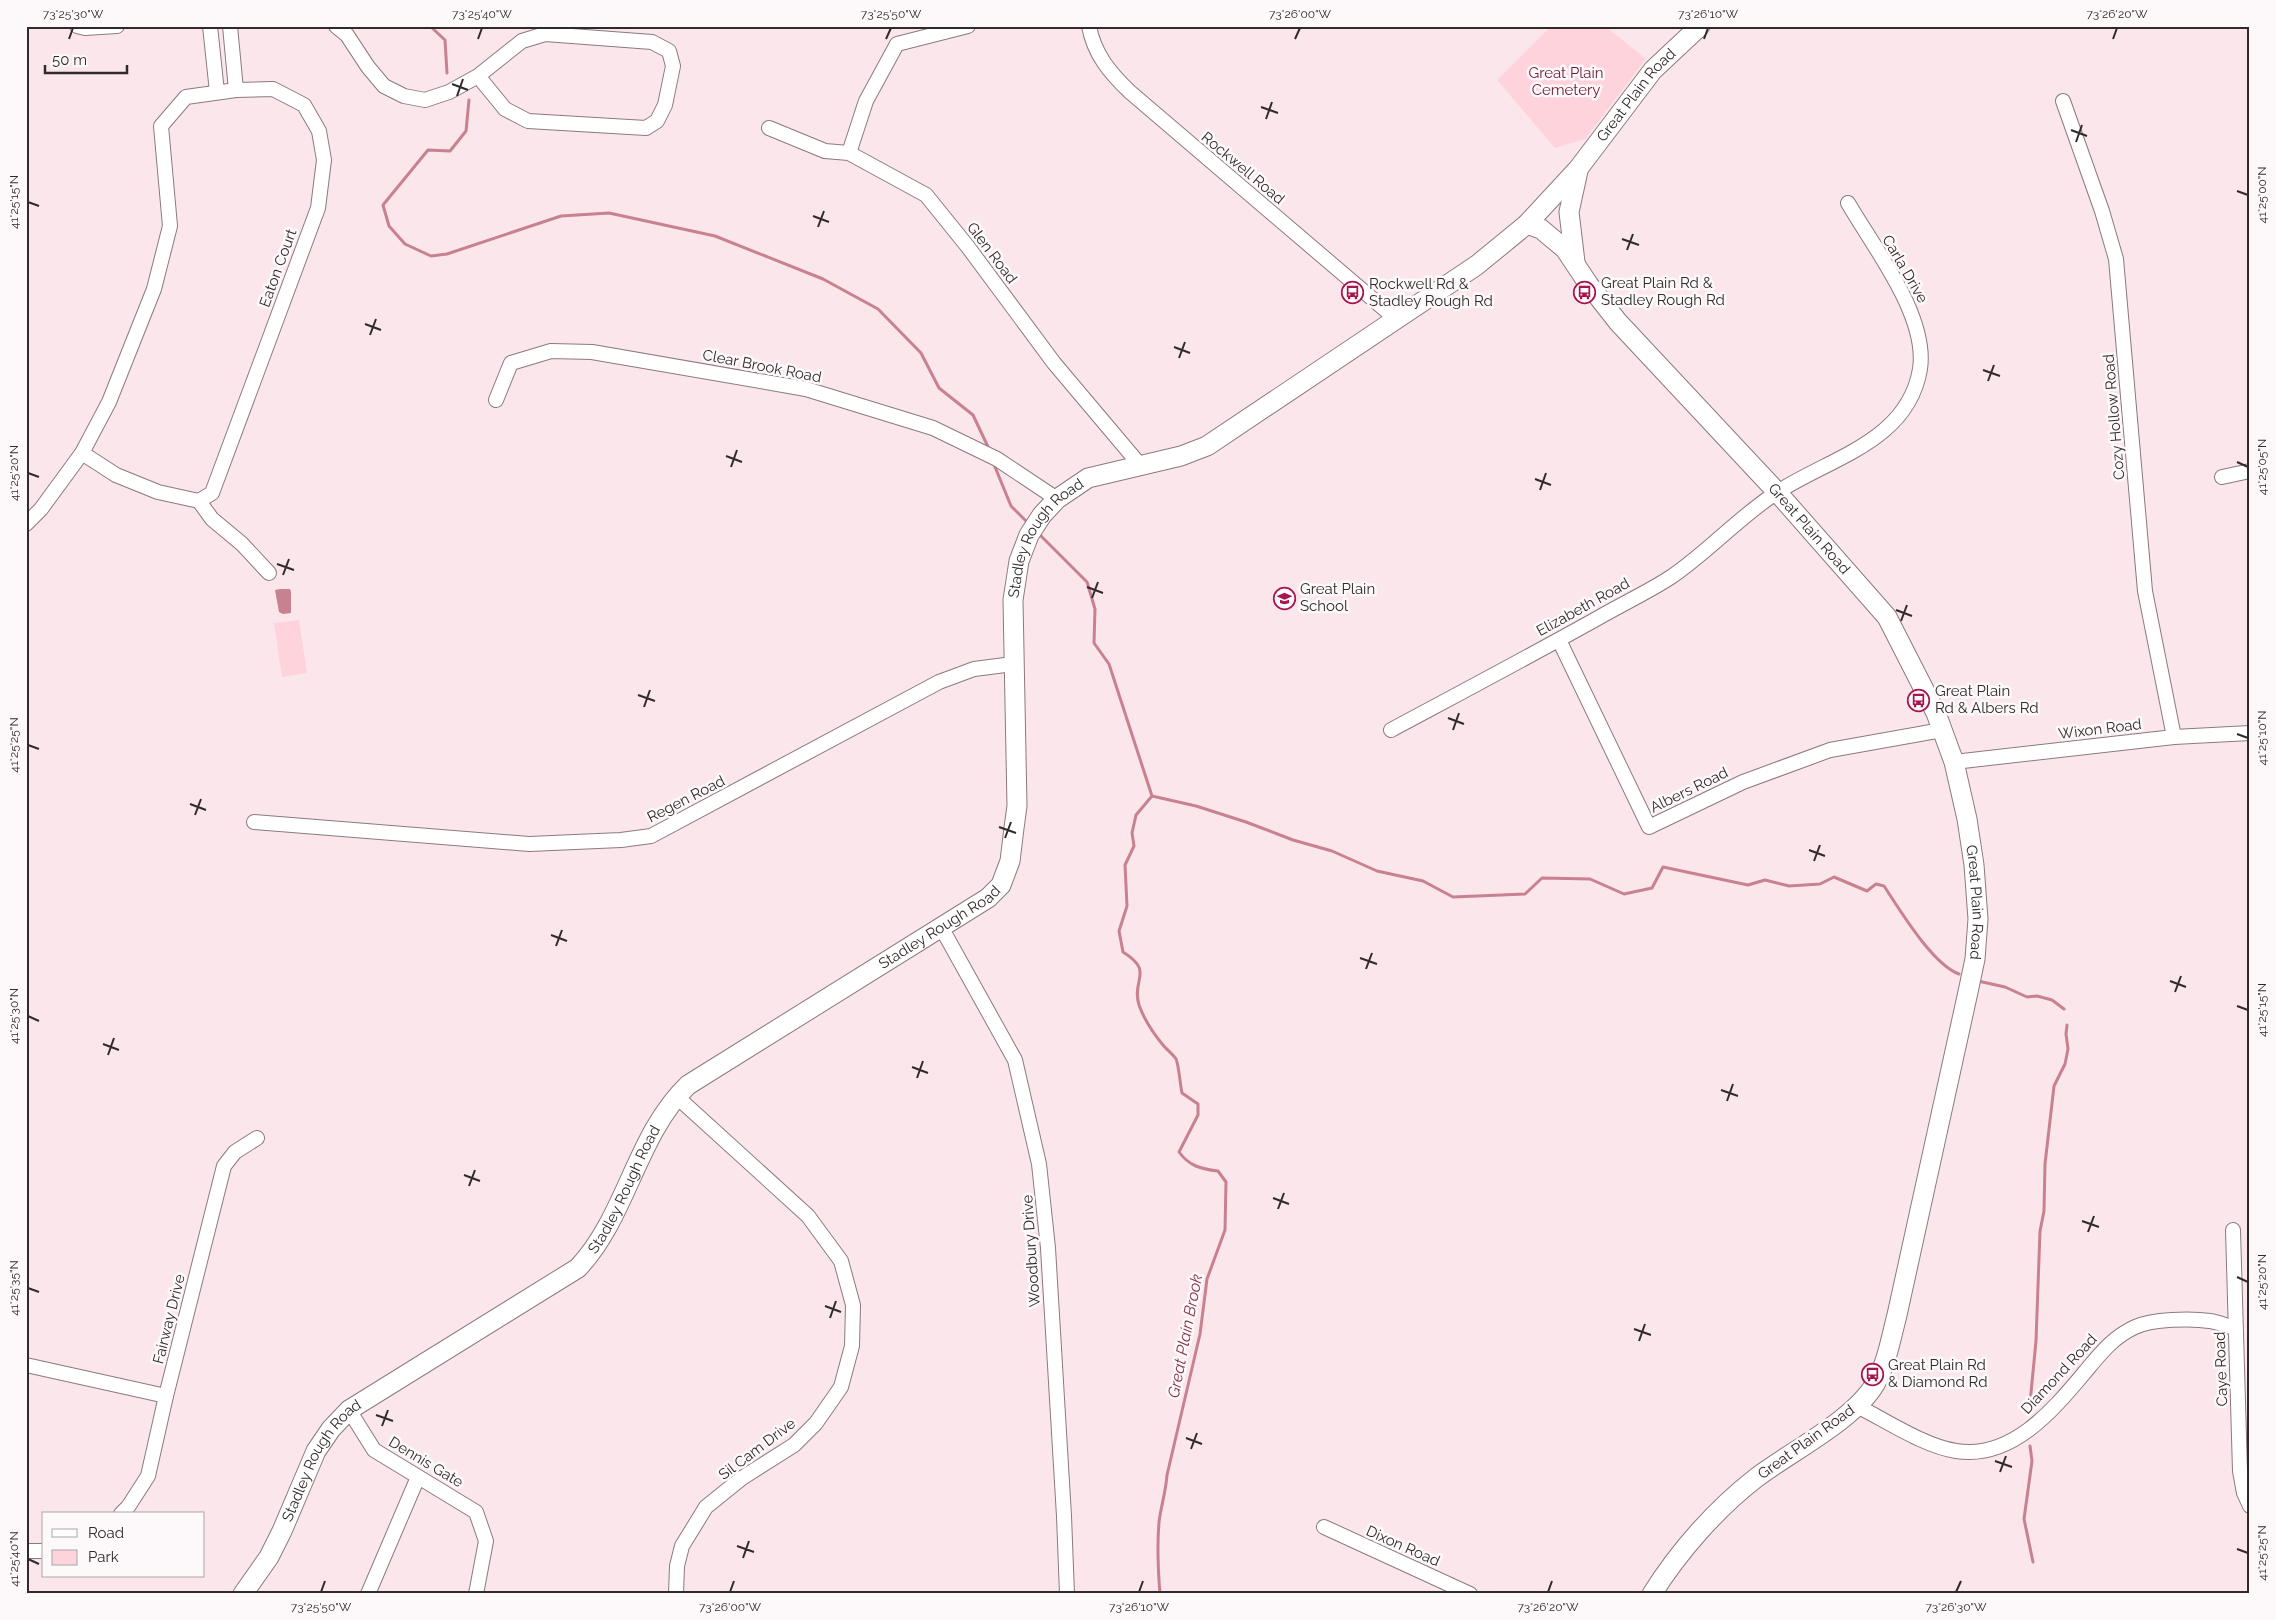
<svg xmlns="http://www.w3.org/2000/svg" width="2276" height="1620" viewBox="0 0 2276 1620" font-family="Raleway,sans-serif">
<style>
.green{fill:#fed3db}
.water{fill:#c88190}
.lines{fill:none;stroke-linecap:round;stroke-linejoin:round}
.stream{stroke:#c88190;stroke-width:3}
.street-casing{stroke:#8b7a7d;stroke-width:16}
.secondary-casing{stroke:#8b7a7d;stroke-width:21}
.street{stroke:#fff;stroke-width:14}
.secondary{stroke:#fff;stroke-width:19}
.ticks{fill:none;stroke:#312a2b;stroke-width:2}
.labels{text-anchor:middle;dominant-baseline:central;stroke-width:5;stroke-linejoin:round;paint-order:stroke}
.park-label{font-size:15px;fill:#6d1835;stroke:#fdf9fa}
.street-label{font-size:15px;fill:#312a2b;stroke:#fdf9fa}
.poi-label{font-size:15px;fill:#312a2b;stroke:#fdf9fa;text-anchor:start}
.water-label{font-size:16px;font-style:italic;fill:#863149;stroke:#fdf9fa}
.neatline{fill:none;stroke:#312a2b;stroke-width:2}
.ticks-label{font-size:12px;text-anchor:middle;fill:#312a2b}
</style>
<rect width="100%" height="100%" fill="#fbe7eb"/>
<g class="green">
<polygon points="1551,26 1605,26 1646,59 1585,139 1555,148 1497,80"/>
<polygon points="299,620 307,673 282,677 274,623"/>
</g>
<polygon class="water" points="280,589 290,589 291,592 291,613 283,614 279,612 275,590"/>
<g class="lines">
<g class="stream">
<polyline points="430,26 445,40 447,73"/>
<polyline points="469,100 466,131 450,151 428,150 383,205 389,226 405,244 431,256 447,254 561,216 609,213 715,236 823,279 878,309 921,353 939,388 973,415 989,449"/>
<polyline points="993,462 1011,506 1028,523"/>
<path d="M1038,533L1087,582L1095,609L1094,643L1109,664L1152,796L1196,806L1246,822L1293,840L1332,851L1377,871L1423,881L1453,897L1525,894L1542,878L1590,879L1624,894L1652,888L1663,867L1748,885L1765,880L1789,886L1820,884L1834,877L1867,891L1876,884L1884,886C1900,910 1932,964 1959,974"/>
<path d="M1152,796L1136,815L1132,833L1134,846L1125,865L1127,906L1119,931L1123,952C1155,972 1131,979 1139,1005C1144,1019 1153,1033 1163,1045C1166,1049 1173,1054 1176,1059C1179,1066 1180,1084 1182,1093L1198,1104V1115L1179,1152C1189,1166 1201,1169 1218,1171L1226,1182L1225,1230L1207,1279L1200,1334L1167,1475C1166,1491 1161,1506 1159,1522C1157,1546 1158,1570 1160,1594"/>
<polyline points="1978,981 2005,987 2027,997 2037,996 2052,1000 2064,1009"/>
<polyline points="2030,1403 2036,1341 2040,1231 2044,1211 2045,1164 2054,1086 2065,1064 2068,1049 2066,1034 2067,1025"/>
<polyline points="2030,1446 2032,1461 2024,1519 2033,1562"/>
</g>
<defs>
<g id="street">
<polyline points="77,26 85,28 117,26"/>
<polyline points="210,26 217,92"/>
<polyline points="230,26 236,90"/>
<polyline points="336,26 347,35 368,67 384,86 404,96 425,100 449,92 478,76 522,41 545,34 652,42 669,51 673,66 665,105 657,121 646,128 528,121 505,109 478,76"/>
<path d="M1089,26C1094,54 1110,73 1130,92L1396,319"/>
<polyline points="2063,101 2102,211 2116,259 2145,591 2174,737"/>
<polyline points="769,128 825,151 849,153 926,195 968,247 1054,363 1140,465"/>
<polyline points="849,153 866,101 897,44 968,26"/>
<polyline points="496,400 511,363 551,351 592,352 806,389 933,428 997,459 1057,499"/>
<polyline points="82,453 116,475 158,492 199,501"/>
<polyline points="2222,477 2250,471"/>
<polyline points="26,524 41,509 82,453 109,402 154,289 170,226 161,126 186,97 236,90 273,89 304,105 319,131 324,160 318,208 212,493 199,501 212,519 242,544 269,573"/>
<polyline points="1559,640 1649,827 1743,782 1830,750 1942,730"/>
<path d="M1391,730C1460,693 1530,656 1598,618C1622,604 1648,592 1671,577C1708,552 1739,517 1776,493C1829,458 1908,442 1920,369C1928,316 1874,248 1848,203"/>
<polyline points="1954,762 2174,737 2250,733"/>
<polyline points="254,822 529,844 621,840 651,836 939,682 974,669 1013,664"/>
<polyline points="941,927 1015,1060 1039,1164 1048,1248 1064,1516 1067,1594"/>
<polyline points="676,1096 808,1216 841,1261 853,1305 852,1346 841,1387 816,1423 794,1445 742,1478 706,1507 682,1546 677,1566 676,1594"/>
<polyline points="2233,1230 2240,1471 2244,1493 2250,1506"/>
<polyline points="26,1365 166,1396"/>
<path d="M1857,1406C1887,1421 1924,1446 1956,1451C2012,1460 2053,1410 2085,1372C2100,1354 2113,1337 2135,1327C2152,1319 2191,1318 2210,1321C2218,1322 2227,1326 2235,1328"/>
<polyline points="349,1410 374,1450 476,1512 486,1541 476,1594"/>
<polyline points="121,1514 128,1507 148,1476 166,1396 224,1166 235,1152 257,1138"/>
<polyline points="1324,1527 1470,1594"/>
<polyline points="26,1551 44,1551"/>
<polyline points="368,1594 418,1477"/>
</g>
<g id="secondary">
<path id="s1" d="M1527,224L1541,229L1565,249L1589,285L1618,322L1777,492L1887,617L1936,713L1954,762L1967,819L1974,865L1978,919L1975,959L1968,992L1897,1315C1891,1338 1887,1363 1875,1384C1854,1420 1790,1452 1756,1478C1716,1509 1679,1551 1652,1594"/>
<polyline points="1575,262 1569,212 1578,171"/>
<path id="s2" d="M243,1594L269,1557L282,1531L316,1451L331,1429L349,1410L578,1268C627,1216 636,1135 688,1085L988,898L1001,885L1010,861L1014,828L1017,806L1013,600L1019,561L1029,535L1042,515L1057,499L1088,478L1181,456L1207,446L1477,265L1527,224L1578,169L1653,70L1700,26"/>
</g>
</defs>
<use href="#street" class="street-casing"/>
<use href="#secondary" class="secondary-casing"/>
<use href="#street" class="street"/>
<use href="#secondary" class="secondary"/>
</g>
<path class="ticks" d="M69,39L73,28M478,39L482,28M886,39L891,28M1295,39L1300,28M1704,39L1708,28M2113,39L2117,28M452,84L468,90M457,96L463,79M1261,107L1278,113M1266,119L1272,102M2071,130L2087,136M2076,142L2082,125M2237,191L2248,195M28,202L39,206M813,216L829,222M818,227L824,211M1622,239L1639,245M1627,250L1633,234M365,324L381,330M370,335L376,319M1174,347L1190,353M1179,358L1185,342M1983,370L2000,376M1988,381L1994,365M726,456L742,462M2237,462L2248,467M731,467L737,450M28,473L39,477M1535,479L1551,485M1540,490L1546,473M277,564L294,570M283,575L289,559M1087,587L1103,593M1092,598L1098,582M1896,610L1912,616M1901,621L1907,605M638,695L655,701M644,707L650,690M1448,718L1464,724M1453,730L1459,713M2237,734L2248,738M28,745L39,749M190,804L206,810M195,815L201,799M999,827L1016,833M1005,838L1011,822M1809,850L1825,856M1814,861L1820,845M551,935L567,941M556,946L562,930M1360,958L1377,964M1366,969L1372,953M2170,981L2186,987M2175,992L2181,976M2237,1006L2248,1010M28,1016L39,1021M103,1044L119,1050M108,1055L114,1038M912,1067L928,1073M917,1078L923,1061M1721,1090L1738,1096M1727,1101L1733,1084M464,1175L480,1181M469,1186L475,1170M1273,1198L1289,1204M1278,1209L1284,1193M2082,1221L2099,1227M2088,1232L2094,1216M2237,1277L2248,1282M28,1288L39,1292M825,1306L841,1312M830,1318L836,1301M1634,1329L1651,1335M1639,1341L1645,1324M376,1415L393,1421M382,1426L388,1410M1186,1438L1202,1444M1191,1449L1197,1433M1995,1461L2012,1467M2000,1472L2006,1456M737,1546L754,1552M2237,1549L2248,1553M743,1558L749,1541M28,1559L39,1564M321,1592L325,1581M730,1592L734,1581M1139,1592L1143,1581M1548,1592L1552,1581M1956,1592L1961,1581"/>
<defs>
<symbol id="bus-ring" viewBox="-11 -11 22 22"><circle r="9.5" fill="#fdf9fa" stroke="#a7144e" stroke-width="1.5"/><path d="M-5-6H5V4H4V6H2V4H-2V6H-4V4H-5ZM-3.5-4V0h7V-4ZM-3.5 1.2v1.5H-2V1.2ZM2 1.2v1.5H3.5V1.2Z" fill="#a7144e"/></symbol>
<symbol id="school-ring" viewBox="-11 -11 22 22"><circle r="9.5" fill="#fdf9fa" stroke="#a7144e" stroke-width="1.5"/><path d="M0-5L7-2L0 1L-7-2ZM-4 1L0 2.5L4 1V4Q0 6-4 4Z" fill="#a7144e"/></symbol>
</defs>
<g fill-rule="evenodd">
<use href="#bus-ring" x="1572" y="280" width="25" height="25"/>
<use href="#bus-ring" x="1340" y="280" width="25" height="25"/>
<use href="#school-ring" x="1272" y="586" width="25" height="25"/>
<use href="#bus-ring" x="1906" y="688" width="25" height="25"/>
<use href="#bus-ring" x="1860" y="1362" width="25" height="25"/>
</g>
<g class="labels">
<g class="park-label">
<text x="1566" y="73">Great Plain<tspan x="1566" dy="17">Cemetery</tspan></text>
</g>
<g class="street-label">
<text stroke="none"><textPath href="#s2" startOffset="2190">Great Plain Road</textPath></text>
<text transform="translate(1243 168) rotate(40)">Rockwell Road</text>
<text transform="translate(992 253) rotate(53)">Glen Road</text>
<text transform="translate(278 268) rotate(-70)">Eaton Court</text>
<text transform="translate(1905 269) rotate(60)">Carla Drive</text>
<text transform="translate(762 366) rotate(11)">Clear Brook Road</text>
<text transform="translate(2114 417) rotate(-95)">Cozy Hollow Road</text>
<text stroke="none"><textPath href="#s1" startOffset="418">Great Plain Road</textPath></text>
<text stroke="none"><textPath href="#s2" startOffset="1430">Stadley Rough Road</textPath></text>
<text transform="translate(1583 607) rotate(-29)">Elizabeth Road</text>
<text transform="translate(2100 729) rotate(-7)">Wixon Road</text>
<text transform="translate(1689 790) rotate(-26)">Albers Road</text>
<text transform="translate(686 799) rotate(-27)">Regen Road</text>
<text stroke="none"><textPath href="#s1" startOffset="838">Great Plain Road</textPath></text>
<text stroke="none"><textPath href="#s2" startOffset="995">Stadley Rough Road</textPath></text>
<text stroke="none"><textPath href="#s2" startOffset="575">Stadley Rough Road</textPath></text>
<text transform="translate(1031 1251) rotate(-94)">Woodbury Drive</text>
<text transform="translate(169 1319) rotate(-76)">Fairway Drive</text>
<text transform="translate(2221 1369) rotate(-92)">Caye Road</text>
<text transform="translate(2059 1374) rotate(-47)">Diamond Road</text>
<text transform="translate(1806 1442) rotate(-36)">Great Plain Road</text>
<text transform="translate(757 1449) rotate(-37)">Sil Cam Drive</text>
<text transform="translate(426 1462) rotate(31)">Dennis Gate</text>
<text stroke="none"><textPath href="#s2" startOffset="156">Stadley Rough Road</textPath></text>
<text transform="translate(1403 1546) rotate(24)">Dixon Road</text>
</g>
<g class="poi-label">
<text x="1601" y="283">Great Plain Rd &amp;<tspan x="1601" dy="17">Stadley Rough Rd</tspan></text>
<text x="1369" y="284">Rockwell Rd &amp;<tspan x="1369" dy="17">Stadley Rough Rd</tspan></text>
<text x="1300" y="589">Great Plain<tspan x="1300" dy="17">School</tspan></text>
<text x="1935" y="691">Great Plain<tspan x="1935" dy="17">Rd &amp; Albers Rd</tspan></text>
<text x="1888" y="1365">Great Plain Rd<tspan x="1888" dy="17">&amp; Diamond Rd</tspan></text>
</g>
<g class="water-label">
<text transform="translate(1185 1336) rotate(-79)">Great Plain Brook</text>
</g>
</g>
<rect width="2276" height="1620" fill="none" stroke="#fdf9fa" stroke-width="55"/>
<rect x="42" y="1512" width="162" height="65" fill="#fdf9fa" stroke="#aba6a7"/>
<rect x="52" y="1529" width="25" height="8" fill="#ffffff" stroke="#aba6a7"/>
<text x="88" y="1538" font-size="15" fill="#312a2b">Road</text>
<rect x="52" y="1550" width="25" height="15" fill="#fed3db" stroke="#aba6a7"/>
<text x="88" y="1562" font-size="15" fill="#312a2b">Park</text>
<path d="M45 65v8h82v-8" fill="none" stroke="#312a2b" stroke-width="2.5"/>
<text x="52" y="65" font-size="15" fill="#312a2b" stroke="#fdf9fa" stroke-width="4" paint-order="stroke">50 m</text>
<rect x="28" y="28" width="2220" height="1564" class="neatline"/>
<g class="ticks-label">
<text x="73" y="18">73°25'30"W</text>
<text x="482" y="18">73°25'40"W</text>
<text x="891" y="18">73°25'50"W</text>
<text x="1300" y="18">73°26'00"W</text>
<text x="1708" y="18">73°26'10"W</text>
<text x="2117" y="18">73°26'20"W</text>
<text transform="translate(2262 195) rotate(-90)" y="4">41°25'00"N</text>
<text transform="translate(14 202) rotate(-90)" y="4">41°25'15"N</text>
<text transform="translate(2262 467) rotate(-90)" y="4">41°25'05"N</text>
<text transform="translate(14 473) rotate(-90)" y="4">41°25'20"N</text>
<text transform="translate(2262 738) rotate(-90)" y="4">41°25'10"N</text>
<text transform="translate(14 745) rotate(-90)" y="4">41°25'25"N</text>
<text transform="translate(2262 1010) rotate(-90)" y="4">41°25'15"N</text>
<text transform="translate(14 1016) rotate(-90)" y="4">41°25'30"N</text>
<text transform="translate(2262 1282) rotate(-90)" y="4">41°25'20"N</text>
<text transform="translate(14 1288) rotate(-90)" y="4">41°25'35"N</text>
<text transform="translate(2262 1553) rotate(-90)" y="4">41°25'25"N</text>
<text transform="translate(14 1559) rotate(-90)" y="4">41°25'40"N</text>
<text x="321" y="1611">73°25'50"W</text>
<text x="730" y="1611">73°26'00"W</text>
<text x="1139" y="1611">73°26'10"W</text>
<text x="1548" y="1611">73°26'20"W</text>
<text x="1956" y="1611">73°26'30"W</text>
</g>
</svg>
